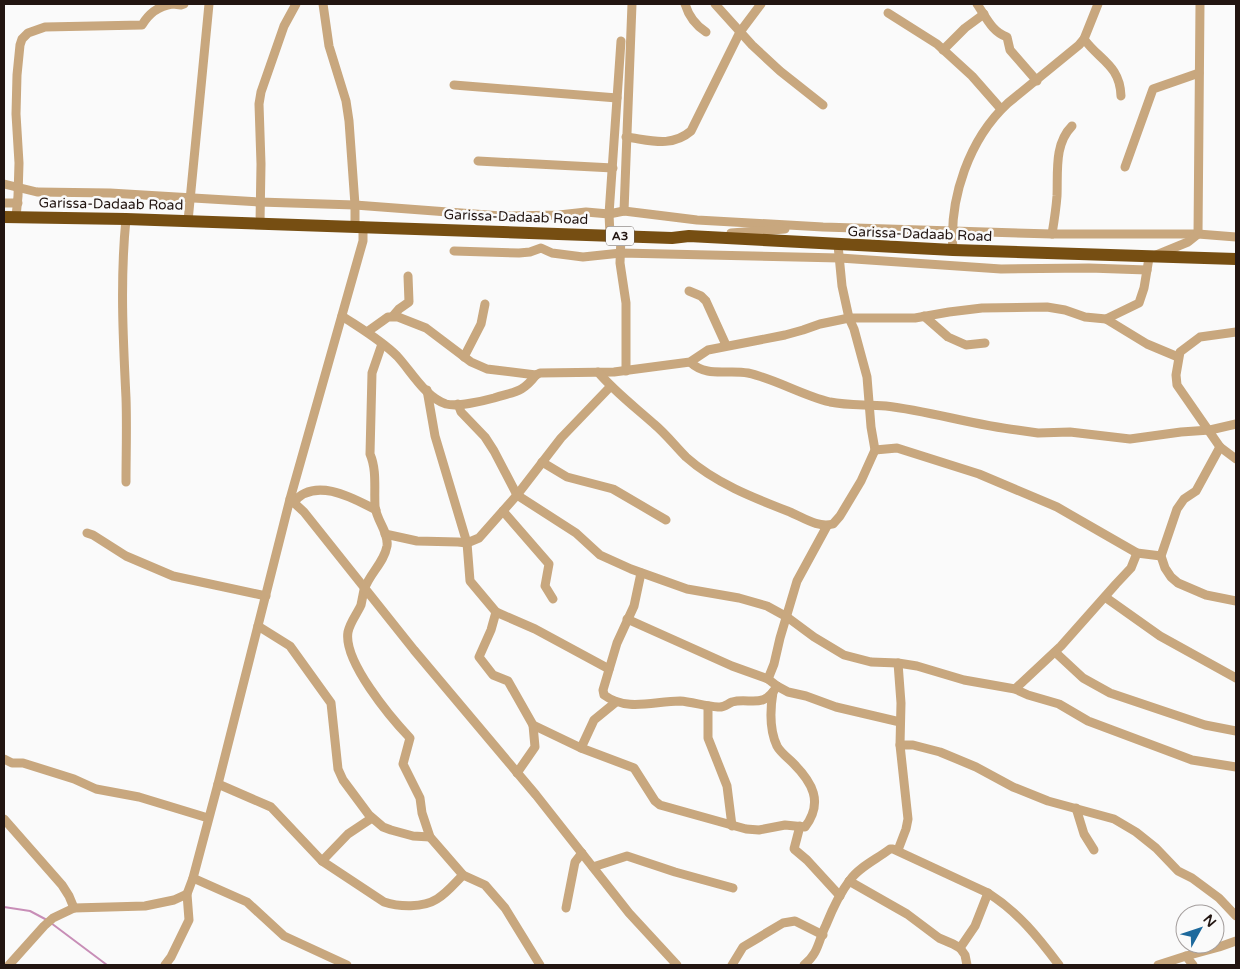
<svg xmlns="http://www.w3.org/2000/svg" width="1240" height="969" viewBox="0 0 1240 969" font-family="'Varela Round',sans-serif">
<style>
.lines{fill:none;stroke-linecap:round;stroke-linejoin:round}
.stream{stroke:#c88eb7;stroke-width:2}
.minor{stroke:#c8a77e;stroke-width:9}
.highway{stroke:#764e12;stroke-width:12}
.labels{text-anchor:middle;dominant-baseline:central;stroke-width:5;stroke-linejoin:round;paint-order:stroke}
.shield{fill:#fafafa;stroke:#635a57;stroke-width:1}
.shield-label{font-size:12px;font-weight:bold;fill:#221511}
.street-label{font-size:14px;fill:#221511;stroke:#fafafa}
</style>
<rect width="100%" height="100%" fill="#fafafa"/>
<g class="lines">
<g class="stream">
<polyline points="4,907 30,911 47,920"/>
<polyline points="51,923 107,965"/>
</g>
<g class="minor">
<polyline points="173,4 181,5 184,4"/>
<polyline points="323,4 329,46 346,101 349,121 355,205 355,226"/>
<path d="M685,4C689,17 695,25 706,32"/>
<polyline points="715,4 752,45 780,71 823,105"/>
<path d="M977,4C986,17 992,32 1007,37L1010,50L1037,81"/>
<polyline points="888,13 937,44 972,76 1001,109"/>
<path d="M1084,39C1099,60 1120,65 1121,96"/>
<polyline points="943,50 965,28 984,14"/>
<polyline points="454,85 617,98"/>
<path d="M626,137C650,140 671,148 691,131L740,32L761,4"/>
<polyline points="478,161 613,168"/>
<polyline points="1125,167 1153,89 1199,73"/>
<polyline points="4,184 37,192 110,193 259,202 355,205 501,216 559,215 586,212 609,214 624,211 697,220 823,227 1052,234 1198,234 1236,237"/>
<polyline points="4,203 18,203"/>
<polyline points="624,211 632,4"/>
<path d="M16,217L18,196L19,163L16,114L17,75L20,45L22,39L28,33L45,27L142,25C149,13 159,6 172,4"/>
<polyline points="188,221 209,4"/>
<polyline points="260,223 261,164 259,104 261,92 284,26 296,4"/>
<polyline points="731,233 785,229"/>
<path d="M1052,234C1054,222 1056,209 1057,196C1058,172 1054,144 1072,126"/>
<polyline points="610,235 609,214 621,41"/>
<polyline points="621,236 620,263 626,303 626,371"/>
<path d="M953,250C949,198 969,139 1008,103L1079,45L1084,39L1098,4"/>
<polyline points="454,251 519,253 530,252 541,248 552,253 583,257 621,253 840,258 1001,269 1089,268 1147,270"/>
<polyline points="689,291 701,296 706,301 726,345"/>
<path d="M342,316C360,328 381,340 397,356C411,371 425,397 446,404C457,407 483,401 494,398C516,391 522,393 536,375"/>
<polyline points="393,316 399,309 409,302 408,276"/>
<polyline points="924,316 948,337 966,345 985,343"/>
<polyline points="1106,319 1147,344 1178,357"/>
<polyline points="367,332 388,317 398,317 426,328 471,362 487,369 536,375 540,373 614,372 690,362 708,350 785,335 803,330 820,324 849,318 915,318 949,312 982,308 1047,307 1065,310 1085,317 1106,319 1139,303 1144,288 1149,258 1188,242 1198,234 1200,4"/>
<polyline points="1236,332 1200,337 1180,352 1176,375 1177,385 1220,447 1236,459"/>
<path d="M382,344L372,373L370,454C377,470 374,489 375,506C376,520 389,532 387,546C384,563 369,574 364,590C363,595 362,600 361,605C357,614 350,622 348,632C343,661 391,718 410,738L403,764L420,798L422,813L430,837L463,875L485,885L505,908L540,965"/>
<polyline points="464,357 481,324 485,304"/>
<path d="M690,362C707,378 727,369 748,373C776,379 801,395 830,402C849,406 867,404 886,406C930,411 973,425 1017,430L1038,433L1070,432L1130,439L1181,432L1210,430L1236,424"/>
<path d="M598,372C615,392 635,407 654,424C666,434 675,446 686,457C715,483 754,498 790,512C804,518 818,528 833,524L840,516L861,481L875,450L871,427L867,377L854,329L849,318L842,286L838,245"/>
<path d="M427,390L435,436L467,543L470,581L496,612L491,630L479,657L493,675L508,681L533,725L581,748L634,768L655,801L660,805L746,829L759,830L785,825L805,827C824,802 812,782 793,763C788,758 780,752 777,746C769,729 770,710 773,692"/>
<polyline points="458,404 461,412 485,437 494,451 517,495 576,533 600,555 631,569 687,589 739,598 767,606 787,617 814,637 844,655 871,662 898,663 917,666 964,680 1015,689 1028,695 1059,704 1088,721 1192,760 1236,767"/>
<polyline points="1220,447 1196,491 1184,499 1177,509 1161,556 1165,568 1171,577 1178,583 1206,595 1236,601"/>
<polyline points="875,450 897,448 979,474 1057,507 1137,553 1161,556"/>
<polyline points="542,462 567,477 613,489 666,520"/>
<path d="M126,482C126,454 127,426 126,398C123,338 120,279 126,219"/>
<polyline points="290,499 304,512 414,650 536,795 629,913 677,965"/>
<path d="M293,503C314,476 353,498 376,510"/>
<polyline points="503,511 549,564 545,586 553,599"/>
<polyline points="87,533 93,535 126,556 173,576 266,596"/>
<polyline points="385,534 417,541 458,542 467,543 479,538 517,495 561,438 610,387"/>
<path d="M641,573L634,606L617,643L603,690L604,695C627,712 654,701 680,701C692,702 705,706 718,707C724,708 727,704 732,702C750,697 763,710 777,686"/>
<polyline points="1105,597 1160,636 1236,678"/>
<polyline points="496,612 535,629 609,669"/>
<polyline points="627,619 732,666 768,679 777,686 788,692 806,696 836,707 900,722"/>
<polyline points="258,626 290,646 331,703 338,769 343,780 369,815 383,827 391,830 413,836 430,837"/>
<polyline points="1055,652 1083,678 1110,693 1205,725 1236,731"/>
<polyline points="768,679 774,664 780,638 797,581 827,526"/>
<polyline points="1015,689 1061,646 1116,584 1131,568 1137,553"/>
<polyline points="708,706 708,738 727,786 732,826"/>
<polyline points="900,745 913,745 940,752 976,767 1013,787 1048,801 1114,819 1136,832 1156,848 1178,871 1192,878 1219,898 1236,916"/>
<polyline points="581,748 594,720 616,702"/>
<polyline points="4,759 12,763 23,763 74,779 96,789 139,797 208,818"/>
<polyline points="517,773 535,747 533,725"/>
<path d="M218,784L271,807L322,861L384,902C399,907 423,908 437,899C447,893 455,883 463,875"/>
<polyline points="1076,808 1084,834 1094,850"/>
<polyline points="4,819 62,885 69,896 74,908"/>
<polyline points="800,826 794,849 807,860 840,896"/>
<polyline points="898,850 906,829 908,819 900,745 901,703 898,663"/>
<polyline points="322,861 348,834 372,818"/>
<polyline points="593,867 627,856 675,872 733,888"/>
<polyline points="193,878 247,902 284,936 347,965"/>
<polyline points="849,881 907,914 939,938 953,944 960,948"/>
<polyline points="566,908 575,862 582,853"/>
<polyline points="1186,956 1193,965"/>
<polyline points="9,965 44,926 53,918 74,908 145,906 174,900 187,894"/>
<polyline points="165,965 171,957 189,920 187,894 193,878 218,784 290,499 359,255 363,241 363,226"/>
<polyline points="732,965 743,947 783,923 795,921 823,935"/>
<path d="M804,965C819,953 818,941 826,925C832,910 840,893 850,880C859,867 877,859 890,849H893L988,893C1018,912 1038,937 1059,965"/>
<polyline points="967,965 965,955 960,948 975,926 988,893"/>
<polyline points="1158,965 1186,956 1219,947 1236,941"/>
</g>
<polyline class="highway" points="4,217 126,219 672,238 689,236 953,250 1236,259"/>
</g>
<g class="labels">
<rect class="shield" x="606" y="226.5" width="28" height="19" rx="4"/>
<g class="shield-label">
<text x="620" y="236">A3</text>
</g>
<g class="street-label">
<text transform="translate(111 204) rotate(1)">Garissa-Dadaab Road</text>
<text transform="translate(516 217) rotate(2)">Garissa-Dadaab Road</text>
<text transform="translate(920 234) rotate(2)">Garissa-Dadaab Road</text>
</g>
</g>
<rect width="1240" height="969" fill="none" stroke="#221511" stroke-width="10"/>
<g transform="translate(1200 929) rotate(50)"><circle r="24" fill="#fafafa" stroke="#a49e9d"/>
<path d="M0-4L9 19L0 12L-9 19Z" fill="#1d699c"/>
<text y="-8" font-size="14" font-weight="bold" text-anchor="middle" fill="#221511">N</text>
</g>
</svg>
